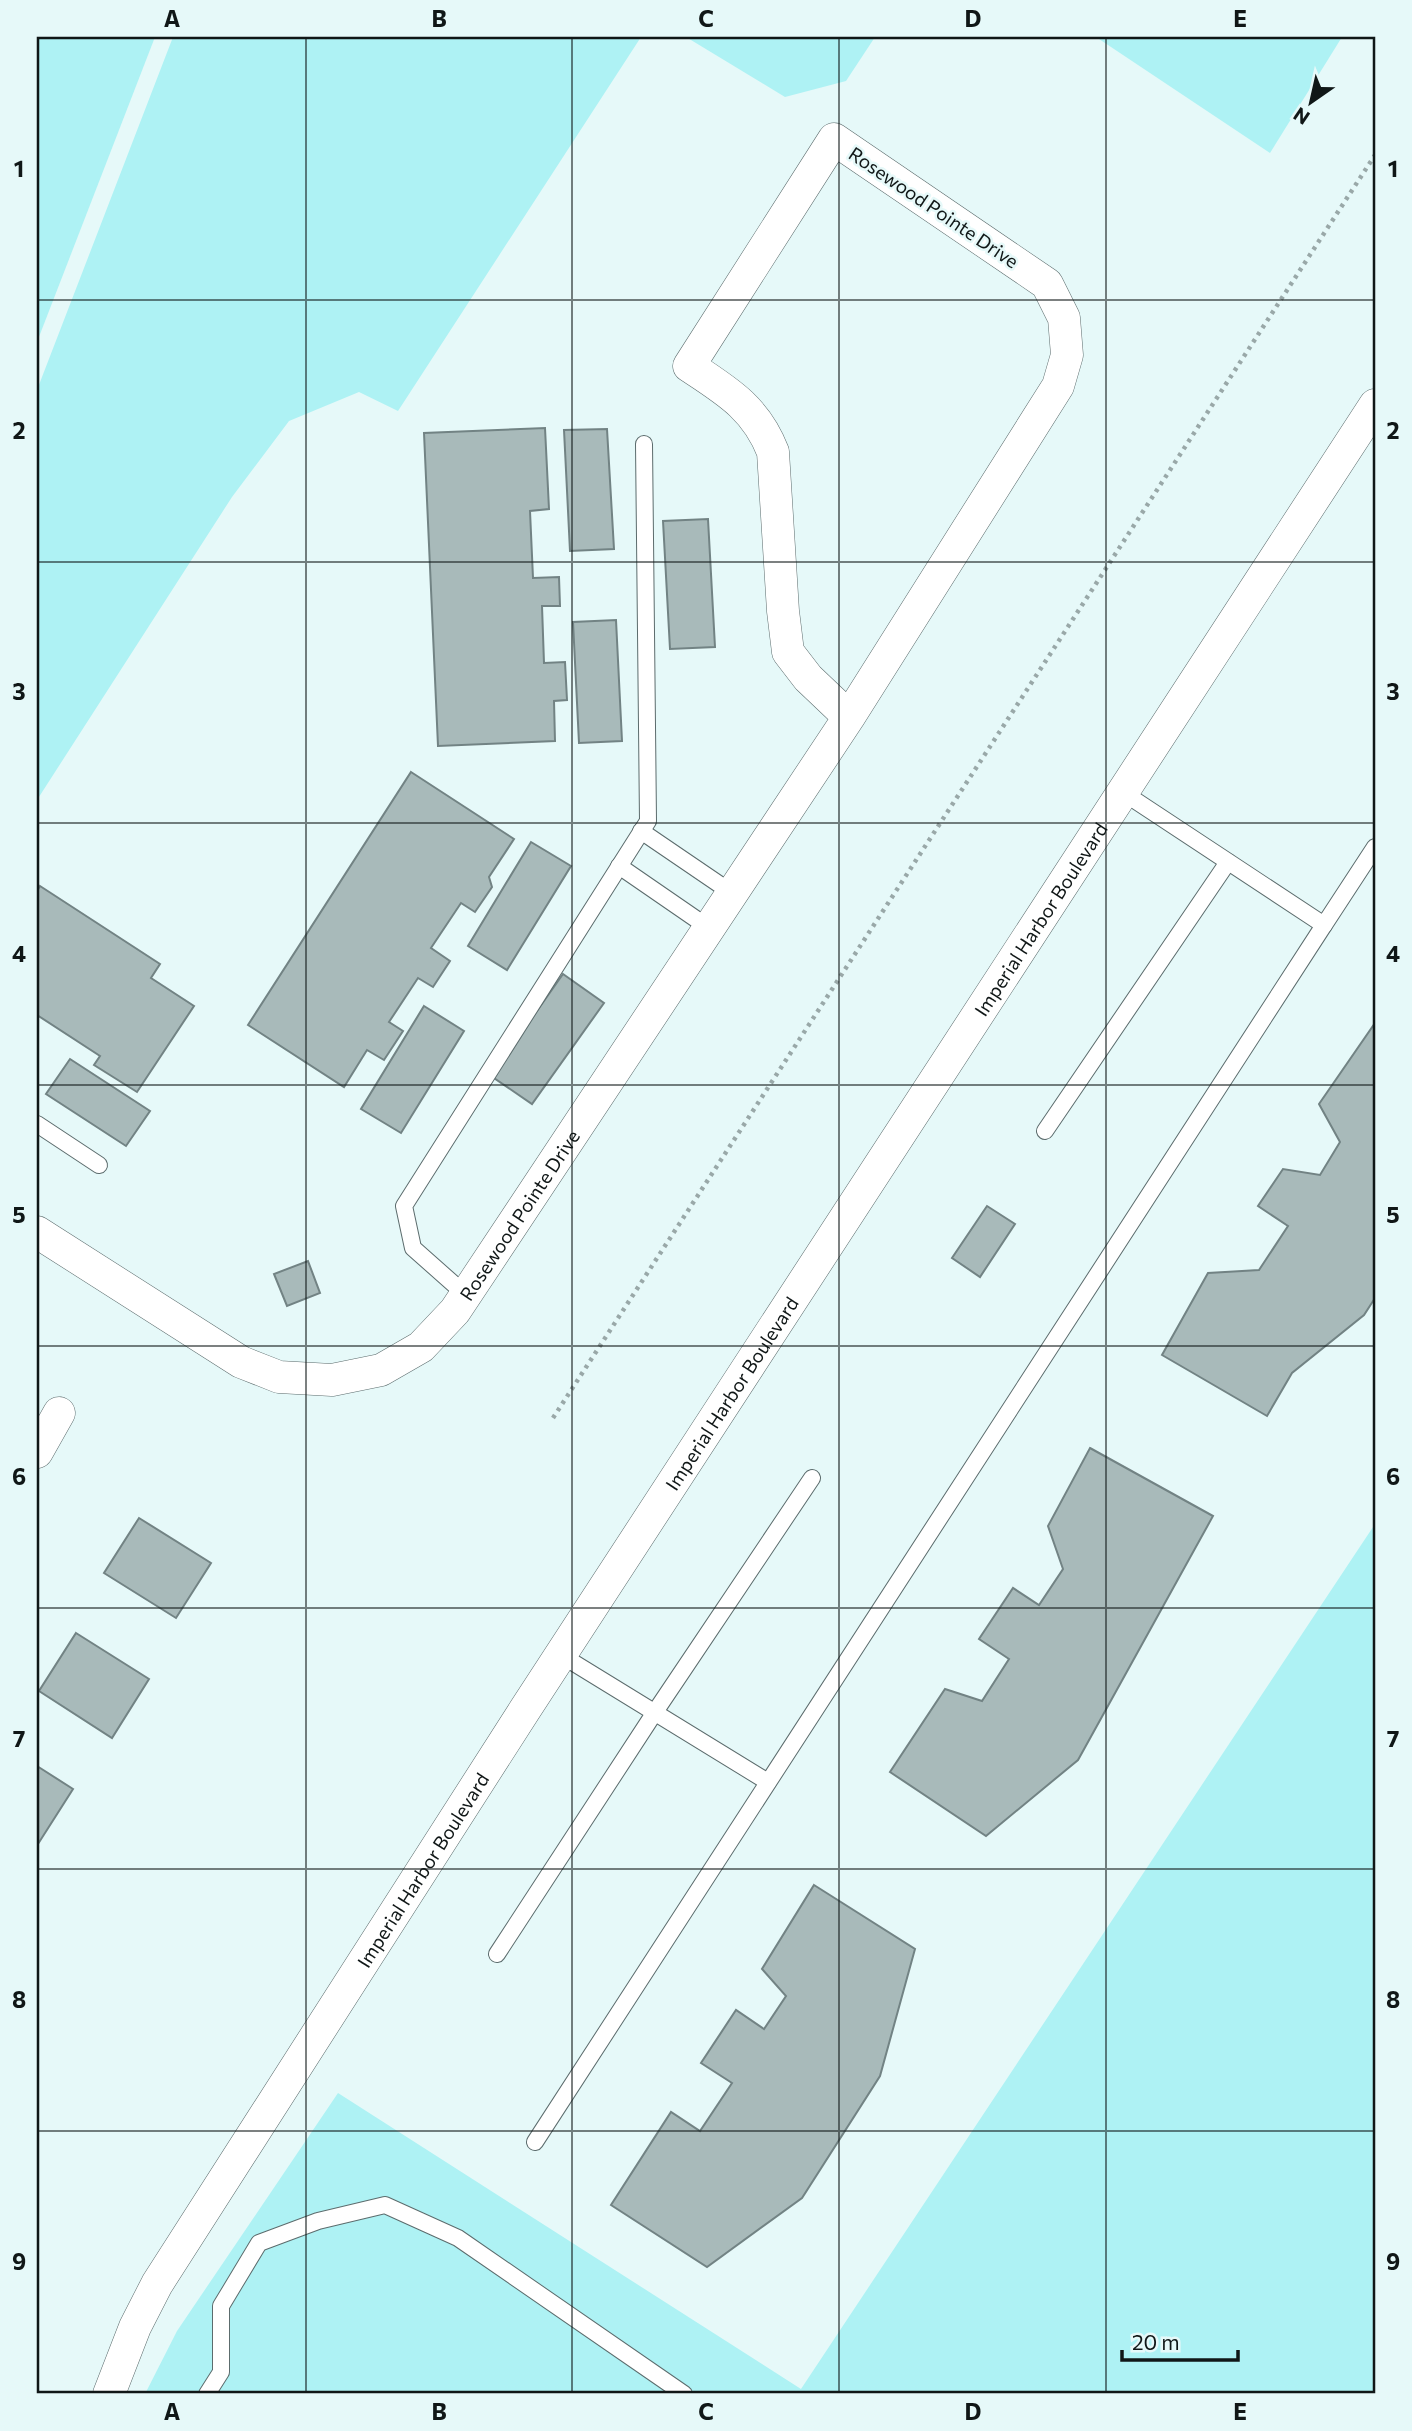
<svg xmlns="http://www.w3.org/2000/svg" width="1412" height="2431" viewBox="0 0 1412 2431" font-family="Commissioner,sans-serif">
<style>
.green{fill:#aef2f4}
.building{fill:#a8baba;stroke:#728384;stroke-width:2}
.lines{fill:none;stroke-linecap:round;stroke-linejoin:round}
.service-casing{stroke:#5c6c6d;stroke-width:18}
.minor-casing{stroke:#5c6c6d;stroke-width:33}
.path{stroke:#99a8a8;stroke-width:4.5;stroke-dasharray:3.5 5;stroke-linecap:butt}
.service{stroke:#fff;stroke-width:16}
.minor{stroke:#fff;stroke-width:32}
.grid{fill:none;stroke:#101717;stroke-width:2;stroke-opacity:0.55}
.labels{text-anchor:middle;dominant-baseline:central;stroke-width:5;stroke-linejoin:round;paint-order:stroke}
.street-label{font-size:19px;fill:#101717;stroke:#e6f9f9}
.neatline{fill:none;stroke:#101717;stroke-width:2.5}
.grid-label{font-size:23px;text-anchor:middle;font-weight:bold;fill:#101717}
</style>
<rect width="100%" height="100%" fill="#e6f9f9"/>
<g class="green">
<polygon points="37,37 155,37 37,342"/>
<polygon points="173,37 641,37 398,411 359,392 289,421 232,497 37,800 37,390"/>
<polygon points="686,37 875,37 846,81 785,97"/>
<polygon points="1096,37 1342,37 1270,153"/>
<polygon points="1375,1524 1375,2394 145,2394 177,2331 338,2093 801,2389"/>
</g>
<g class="building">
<polygon points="545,428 549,509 530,511 533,578 559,577 560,606 542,606 544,663 565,662 567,700 554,701 555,741 438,746 424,433"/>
<polygon points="607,429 614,549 570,551 564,430"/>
<polygon points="708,519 715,647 670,649 663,521"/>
<polygon points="616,620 622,741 579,743 573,622"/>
<polygon points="411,772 514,839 489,877 492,887 475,912 461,903 431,948 450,961 433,987 418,978 389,1022 403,1031 384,1060 367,1050 344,1087 248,1025"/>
<polygon points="531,842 571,866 507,970 468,946"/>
<polygon points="40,886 160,964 151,978 194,1006 137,1092 94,1065 100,1056 37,1015 37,891"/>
<polygon points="563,974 604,1003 532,1104 491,1076"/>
<polygon points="424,1006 464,1031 401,1133 361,1109"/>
<polygon points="1375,1023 1375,1298 1364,1315 1292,1373 1267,1416 1162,1355 1208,1273 1259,1270 1288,1226 1258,1206 1283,1169 1320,1175 1340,1142 1319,1104"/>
<polygon points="70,1059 150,1111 126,1146 46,1094"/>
<polygon points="987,1206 1015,1224 980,1277 952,1258"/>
<polygon points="308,1261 320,1293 287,1306 274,1274"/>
<polygon points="1090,1448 1213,1516 1078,1760 986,1836 890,1772 945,1689 982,1701 1009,1659 979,1639 1013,1588 1039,1605 1063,1569 1048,1526"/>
<polygon points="139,1518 211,1563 176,1618 104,1573"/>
<polygon points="76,1633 149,1679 112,1738 39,1691"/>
<polygon points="37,1766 73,1789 38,1844 37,1843"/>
<polygon points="814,1885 915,1949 880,2076 802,2198 707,2267 611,2205 671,2112 700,2131 732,2083 701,2063 736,2010 764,2029 786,1996 762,1969"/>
</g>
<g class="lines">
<defs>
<g id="service">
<polyline points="1124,793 1324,925 1375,847"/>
<polyline points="641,831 732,893"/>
<polyline points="619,866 709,928"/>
<polyline points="37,1124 99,1165"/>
<polyline points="1045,1131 1228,862"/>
<polyline points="466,1295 413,1248 404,1206 648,821 644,444"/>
<polyline points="561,1655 768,1782"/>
<polyline points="497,1954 655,1712 812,1478"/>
<polyline points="535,2142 1324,925"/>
<polyline points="207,2394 221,2372 221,2306 259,2243 318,2221 385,2205 458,2238 684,2394"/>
</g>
<g id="minor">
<path id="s1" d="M37,1232L241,1362L279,1377L332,1380L381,1370L421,1347L455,1311L849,717L1058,386L1067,355L1064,318L1047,284L834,139L689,366C727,391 756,408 773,452L783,611L788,652L808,678L849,717"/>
<polyline points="37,1452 59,1413"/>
<path id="s2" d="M109,2394L135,2327L157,2284L524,1711L1375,405"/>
</g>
</defs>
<use href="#service" class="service-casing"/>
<use href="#minor" class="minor-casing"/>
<polyline class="path" points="553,1418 1375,155"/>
<use href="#service" class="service"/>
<use href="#minor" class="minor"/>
</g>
<path class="grid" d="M306,37V2394M572,37V2394M839,37V2394M1106,37V2394M37,300H1375M37,562H1375M37,823H1375M37,1085H1375M37,1346H1375M37,1608H1375M37,1869H1375M37,2131H1375"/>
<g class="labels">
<g class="street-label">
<text transform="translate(934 207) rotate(34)">Rosewood Pointe Drive</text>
<text stroke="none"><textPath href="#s2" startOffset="1746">Imperial Harbor Boulevard</textPath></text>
<text stroke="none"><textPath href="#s1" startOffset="597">Rosewood Pointe Drive</textPath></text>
<text stroke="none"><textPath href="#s2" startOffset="1180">Imperial Harbor Boulevard</textPath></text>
<text stroke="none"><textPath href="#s2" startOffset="612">Imperial Harbor Boulevard</textPath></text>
</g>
</g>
<rect width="1412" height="2431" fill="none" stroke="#e6f9f9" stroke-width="77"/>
<g transform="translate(1311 102) rotate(214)" stroke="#e6f9f9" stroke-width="5" paint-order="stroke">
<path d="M0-5L12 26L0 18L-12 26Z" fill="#101717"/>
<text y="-10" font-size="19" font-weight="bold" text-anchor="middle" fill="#101717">N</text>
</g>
<path d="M1122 2350v10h116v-10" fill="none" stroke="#101717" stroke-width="3.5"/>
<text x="1132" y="2350" font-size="21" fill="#101717" stroke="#e6f9f9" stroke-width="5" paint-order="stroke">20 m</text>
<rect x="38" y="38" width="1336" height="2354" class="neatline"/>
<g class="grid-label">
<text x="172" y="27">A</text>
<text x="439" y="27">B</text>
<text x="706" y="27">C</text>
<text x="973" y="27">D</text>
<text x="1240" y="27">E</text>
<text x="19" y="177">1</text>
<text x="1393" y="177">1</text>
<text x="19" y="439">2</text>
<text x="1393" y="439">2</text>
<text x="19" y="700">3</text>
<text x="1393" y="700">3</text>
<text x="19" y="962">4</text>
<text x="1393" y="962">4</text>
<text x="19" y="1223">5</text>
<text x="1393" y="1223">5</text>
<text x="19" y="1485">6</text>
<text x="1393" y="1485">6</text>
<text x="19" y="1747">7</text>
<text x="1393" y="1747">7</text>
<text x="19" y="2008">8</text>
<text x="1393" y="2008">8</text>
<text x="19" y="2270">9</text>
<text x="1393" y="2270">9</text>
<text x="172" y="2420">A</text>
<text x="439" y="2420">B</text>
<text x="706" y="2420">C</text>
<text x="973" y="2420">D</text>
<text x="1240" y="2420">E</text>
</g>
</svg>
